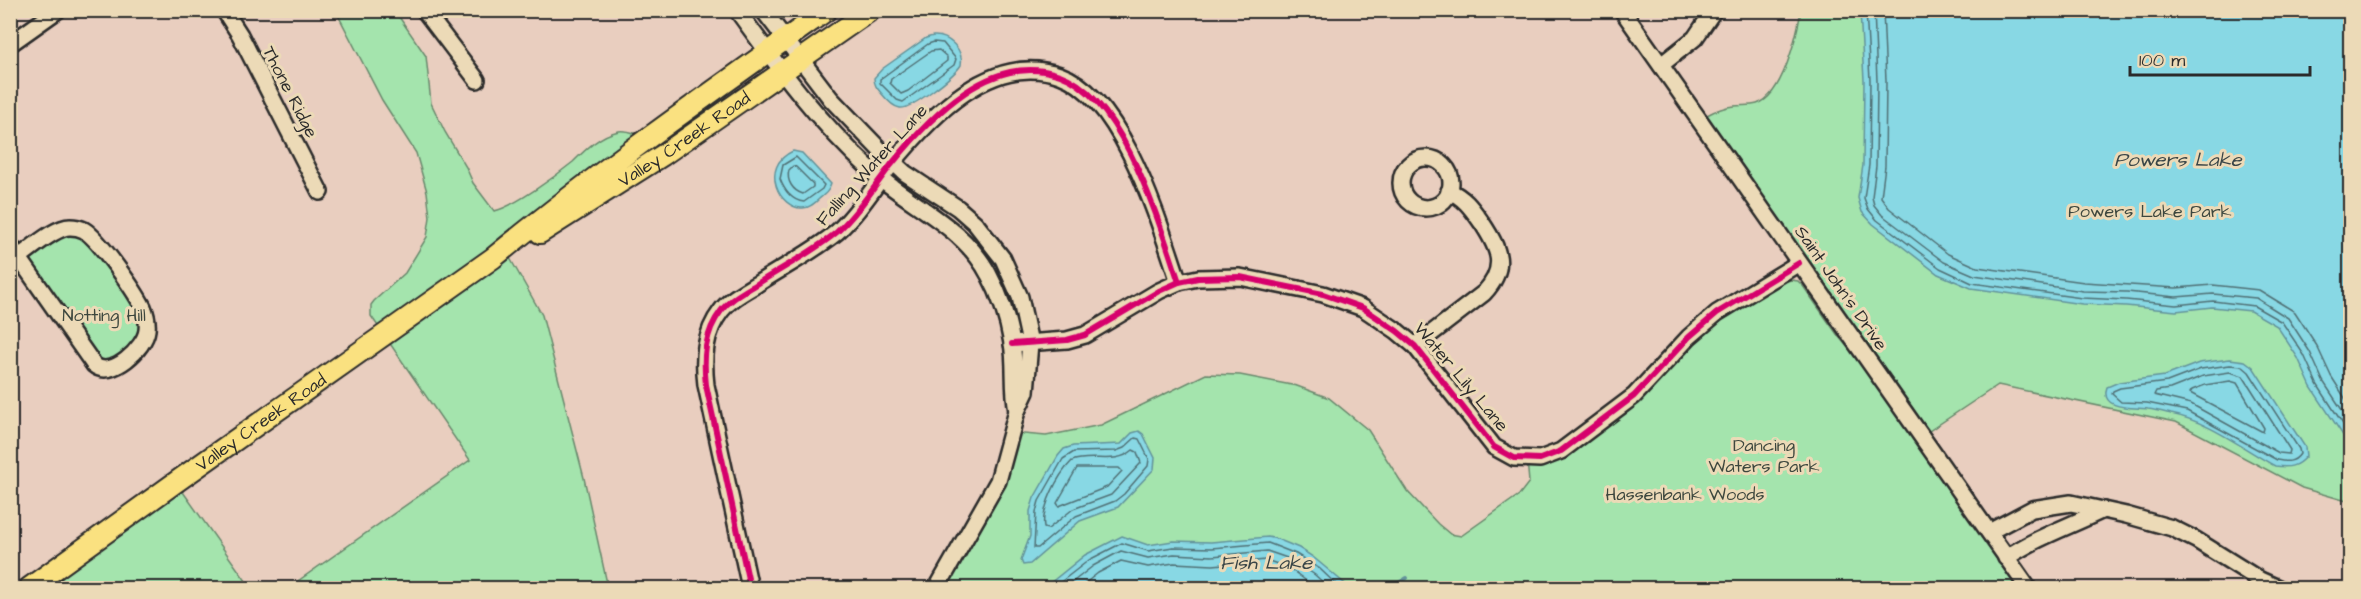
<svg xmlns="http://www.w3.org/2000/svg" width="2361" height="599" viewBox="0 0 2361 599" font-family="'Architects Daughter',sans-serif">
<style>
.green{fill:#a4e4ad;stroke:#68886c;stroke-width:1.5}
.water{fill:#88d8e4;stroke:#63939a;stroke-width:1.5}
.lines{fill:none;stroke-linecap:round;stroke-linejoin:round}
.shore{stroke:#507075;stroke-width:1.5}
.stream{stroke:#63939a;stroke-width:4}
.minor-casing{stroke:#2b2b2b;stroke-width:20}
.major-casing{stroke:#2b2b2b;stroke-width:24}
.minor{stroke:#ecdab7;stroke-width:15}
.major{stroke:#fae180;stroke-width:20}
.cycleway-casing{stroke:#ecdab7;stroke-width:10}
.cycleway{stroke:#d6006c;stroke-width:6}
.labels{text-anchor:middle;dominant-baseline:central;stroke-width:6;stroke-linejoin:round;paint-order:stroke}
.street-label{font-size:18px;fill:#2b2b2b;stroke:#ecdab7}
.park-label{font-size:18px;fill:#3d473e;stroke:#ecdab7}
.water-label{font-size:20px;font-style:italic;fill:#394547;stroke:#ecdab7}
</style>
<rect width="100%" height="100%" fill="#e9cebf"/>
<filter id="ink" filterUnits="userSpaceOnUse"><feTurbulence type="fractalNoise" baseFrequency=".0167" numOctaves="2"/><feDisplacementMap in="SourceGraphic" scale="12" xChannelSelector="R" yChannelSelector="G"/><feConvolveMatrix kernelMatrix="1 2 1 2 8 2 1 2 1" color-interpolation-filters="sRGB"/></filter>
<g filter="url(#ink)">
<g class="green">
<path d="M336,11H395L426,56L431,103L445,132L466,167L473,183L494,211C514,207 557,175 573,162C586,149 600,135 619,131C626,130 634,133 641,135L506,251L542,315L584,478L608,588H288L470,460L371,316V305L374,301L405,273L427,237L430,217L427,192L416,153L382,100Z"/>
<path d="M1801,11H2350V502L2302,488L2176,422L1998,385L1929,431L1707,115C1716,110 1724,107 1734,106C1741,105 1750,106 1757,104C1783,96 1797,34 1801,11Z"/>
<polygon points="78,228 141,304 147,331 106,370 19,257"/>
<polygon points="1791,280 1798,281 1803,286 1839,337 1922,436 2028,588 937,588 983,509 1013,433 1046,436 1101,425 1206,374 1240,375 1297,386 1329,398 1368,430 1407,491 1438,524 1450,534 1461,536 1519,495 1529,482 1527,460 1540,459 1615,412 1689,337 1762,287"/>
<polygon points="176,482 251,588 29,588"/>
</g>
<g class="water">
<polygon points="1860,11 2350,11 2350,446 2311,387 2298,358 2277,326 2251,311 2212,307 2176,311 2126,306 2082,304 1971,288 1938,274 1873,224 1862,212 1858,198 1863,165 1864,80"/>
<path d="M933,36C949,35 964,50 961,65C955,75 911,110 900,108C893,107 886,99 882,94C877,88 874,85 874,78L882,69L926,38Z"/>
<path d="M793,151L802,153L831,184C829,191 825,194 819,199C815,203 810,208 803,208C780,210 758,167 793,151Z"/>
<path d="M2230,359L2245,361L2253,367L2305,447L2306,456C2297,467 2289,468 2275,466C2242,448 2208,421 2171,414C2163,412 2156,410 2148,409C2135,407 2099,411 2107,387L2119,382L2165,376L2199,363Z"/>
<polygon points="1139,431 1143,434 1155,458 1154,469 1118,507 1080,521 1030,564 1023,565 1021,560 1030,536 1030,511 1034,498 1058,456 1064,449 1073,446 1121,444 1132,433"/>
<polygon points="1122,536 1148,545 1173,541 1211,542 1268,537 1277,539 1299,548 1313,557 1350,588 1044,588 1085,555"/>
</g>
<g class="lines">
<g class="shore">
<polyline points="1866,10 1870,80 1869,165 1864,198 1868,209 1877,220 1940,268 1972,283 2082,298 2126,300 2176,305 2213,301 2254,306 2282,322 2304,355 2317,384 2350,435"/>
<polyline points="1874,10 1877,81 1876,166 1872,197 1874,205 1882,215 1944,262 1974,275 2083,291 2127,292 2176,297 2213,294 2256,298 2288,318 2310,352 2323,381 2350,422"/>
<polyline points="1883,10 1886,81 1885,166 1881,197 1889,208 1948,254 1977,267 2084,282 2176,288 2213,285 2259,290 2295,312 2317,346 2331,376 2350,406"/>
<polygon points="934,42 943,43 956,59 954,65 903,102 897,100 880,83 880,79 928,44"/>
<polygon points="939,50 947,57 947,61 908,91 901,94 890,83 891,79 931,51"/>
<path d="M796,157L824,185L822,189L804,202C792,201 784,190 780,179L783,165Z"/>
<path d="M793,166L796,167L813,184V187L803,194C793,191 786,181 789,170Z"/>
<path d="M2230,365L2242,366L2249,372L2299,449L2300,454C2294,463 2286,462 2277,460L2187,411L2147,403L2121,402L2112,394L2113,391L2120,388L2167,382L2201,369Z"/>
<polygon points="2230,372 2243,376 2290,450 2289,454 2279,453 2191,404 2154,395 2156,391 2170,389 2203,376"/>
<polygon points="2230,381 2237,383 2264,428 2263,432 2190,393 2192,390 2205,385"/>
<polygon points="1135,438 1139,439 1149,459 1148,466 1124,494 1115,501 1076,516 1038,548 1034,548 1036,512 1039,501 1063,459 1074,452 1116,451 1124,448"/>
<path d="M1133,450L1137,452L1141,463L1111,495L1073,509L1048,529L1044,528C1041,508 1057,476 1072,461C1092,453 1115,466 1133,450Z"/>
<polygon points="1077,468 1119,468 1122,471 1107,487 1059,506 1057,503"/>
<polyline points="1053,588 1089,560 1122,543 1148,551 1173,547 1212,548 1268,543 1296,554 1320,569 1340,588"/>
<polyline points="1065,588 1093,566 1121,551 1148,558 1174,554 1212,556 1267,551 1293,560 1315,575 1329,588"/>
<polyline points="1079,588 1098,573 1121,561 1148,567 1174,563 1213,565 1266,560 1289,568 1316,588"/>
</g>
<polyline class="stream" points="1391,588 1407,578"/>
<defs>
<g id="minor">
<polyline points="224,10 240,35 320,192"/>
<polyline points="424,10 477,80"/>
<path d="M737,10C778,67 819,123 871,170C910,206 964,226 989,275C1000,295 1008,320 1012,343C1016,366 1012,388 1017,411"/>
<polyline points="763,10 831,99 883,153 905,173 958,208 975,223 1003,259 1020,297 1030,343 1026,392 1017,411 998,481 937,588"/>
<polyline points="1622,10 2028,588"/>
<polyline points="10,44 58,10"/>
<polyline points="1661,65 1695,38 1714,10"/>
<circle cx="1426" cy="183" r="25"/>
<path d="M10,245L94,365C111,380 145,348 147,330C148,322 146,314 143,307C135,291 99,239 84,230C80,228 75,227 70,227C55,227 31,249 19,257"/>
<polyline points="1012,344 1067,340 1085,335 1159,291 1179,282 1198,278 1240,277 1323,294 1363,308 1397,331 1415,346 1494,447 1514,458 1540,459 1561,451 1634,396 1689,337 1717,313 1799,263"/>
<path d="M1415,346L1484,293C1508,267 1499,249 1482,223C1472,209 1465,198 1449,191"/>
<polyline points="1989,532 2032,509 2071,503 2126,515 2172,528 2196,540 2260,580 2278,588"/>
<path d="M2006,558C2037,537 2070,526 2103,510"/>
<path d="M750,588L706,385C703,359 704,333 721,311C730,299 744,292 757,284C783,267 813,252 837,232C858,213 874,187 891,165C930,117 991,51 1060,75C1123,97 1159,223 1179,282"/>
</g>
<g id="major">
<path id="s1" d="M540,233L663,155L871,10"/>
<path id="s2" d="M29,588L176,482L493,258C600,170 714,90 827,10"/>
</g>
</defs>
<use href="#minor" class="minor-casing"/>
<use href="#major" class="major-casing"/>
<use href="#minor" class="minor"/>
<use href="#major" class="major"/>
<defs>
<g id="cycleway">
<polyline points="1012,344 1067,340 1085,335 1159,291 1179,282 1198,278 1240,277 1323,294 1363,308 1397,331 1415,346 1494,447 1514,458 1540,459 1561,451 1634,396 1689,337 1717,313 1799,263"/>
<path d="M750,588L706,385C703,359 704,333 721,311C730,299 744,292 757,284C783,267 813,252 837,232C858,213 874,187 891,165C930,117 991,51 1060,75C1123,97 1159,223 1179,282"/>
</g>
</defs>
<use href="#cycleway" class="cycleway-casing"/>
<use href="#cycleway" class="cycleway"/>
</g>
</g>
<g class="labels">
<g class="street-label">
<text transform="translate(290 92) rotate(63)">Thone Ridge</text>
<text stroke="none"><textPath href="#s1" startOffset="172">Valley Creek Road</textPath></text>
<text transform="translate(872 165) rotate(-48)">Falling Water Lane</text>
<text transform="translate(1841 288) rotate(55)">Saint John's Drive</text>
<text transform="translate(1461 377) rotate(50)">Water Lily Lane</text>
<text stroke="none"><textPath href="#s2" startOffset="285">Valley Creek Road</textPath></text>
</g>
<g class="park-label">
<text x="2150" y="211">Powers Lake Park</text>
<text x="104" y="315">Notting Hill</text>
<text x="1764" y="445">Dancing<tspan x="1764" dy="21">Waters Park</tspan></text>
<text x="1685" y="494">Hassenbank Woods</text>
</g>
<g class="water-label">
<text x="2178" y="160">Powers Lake</text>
<text x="1266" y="563">Fish Lake</text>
</g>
</g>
<rect width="2361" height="599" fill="none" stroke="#ecdab7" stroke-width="36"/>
<rect x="18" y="18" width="2325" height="563" fill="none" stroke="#2b2b2b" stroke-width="2" filter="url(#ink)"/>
<path d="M2130 66v9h180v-9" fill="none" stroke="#2b2b2b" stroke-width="3"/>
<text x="2139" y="66" font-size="18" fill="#2b2b2b" stroke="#ecdab7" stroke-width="4.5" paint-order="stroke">100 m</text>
</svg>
